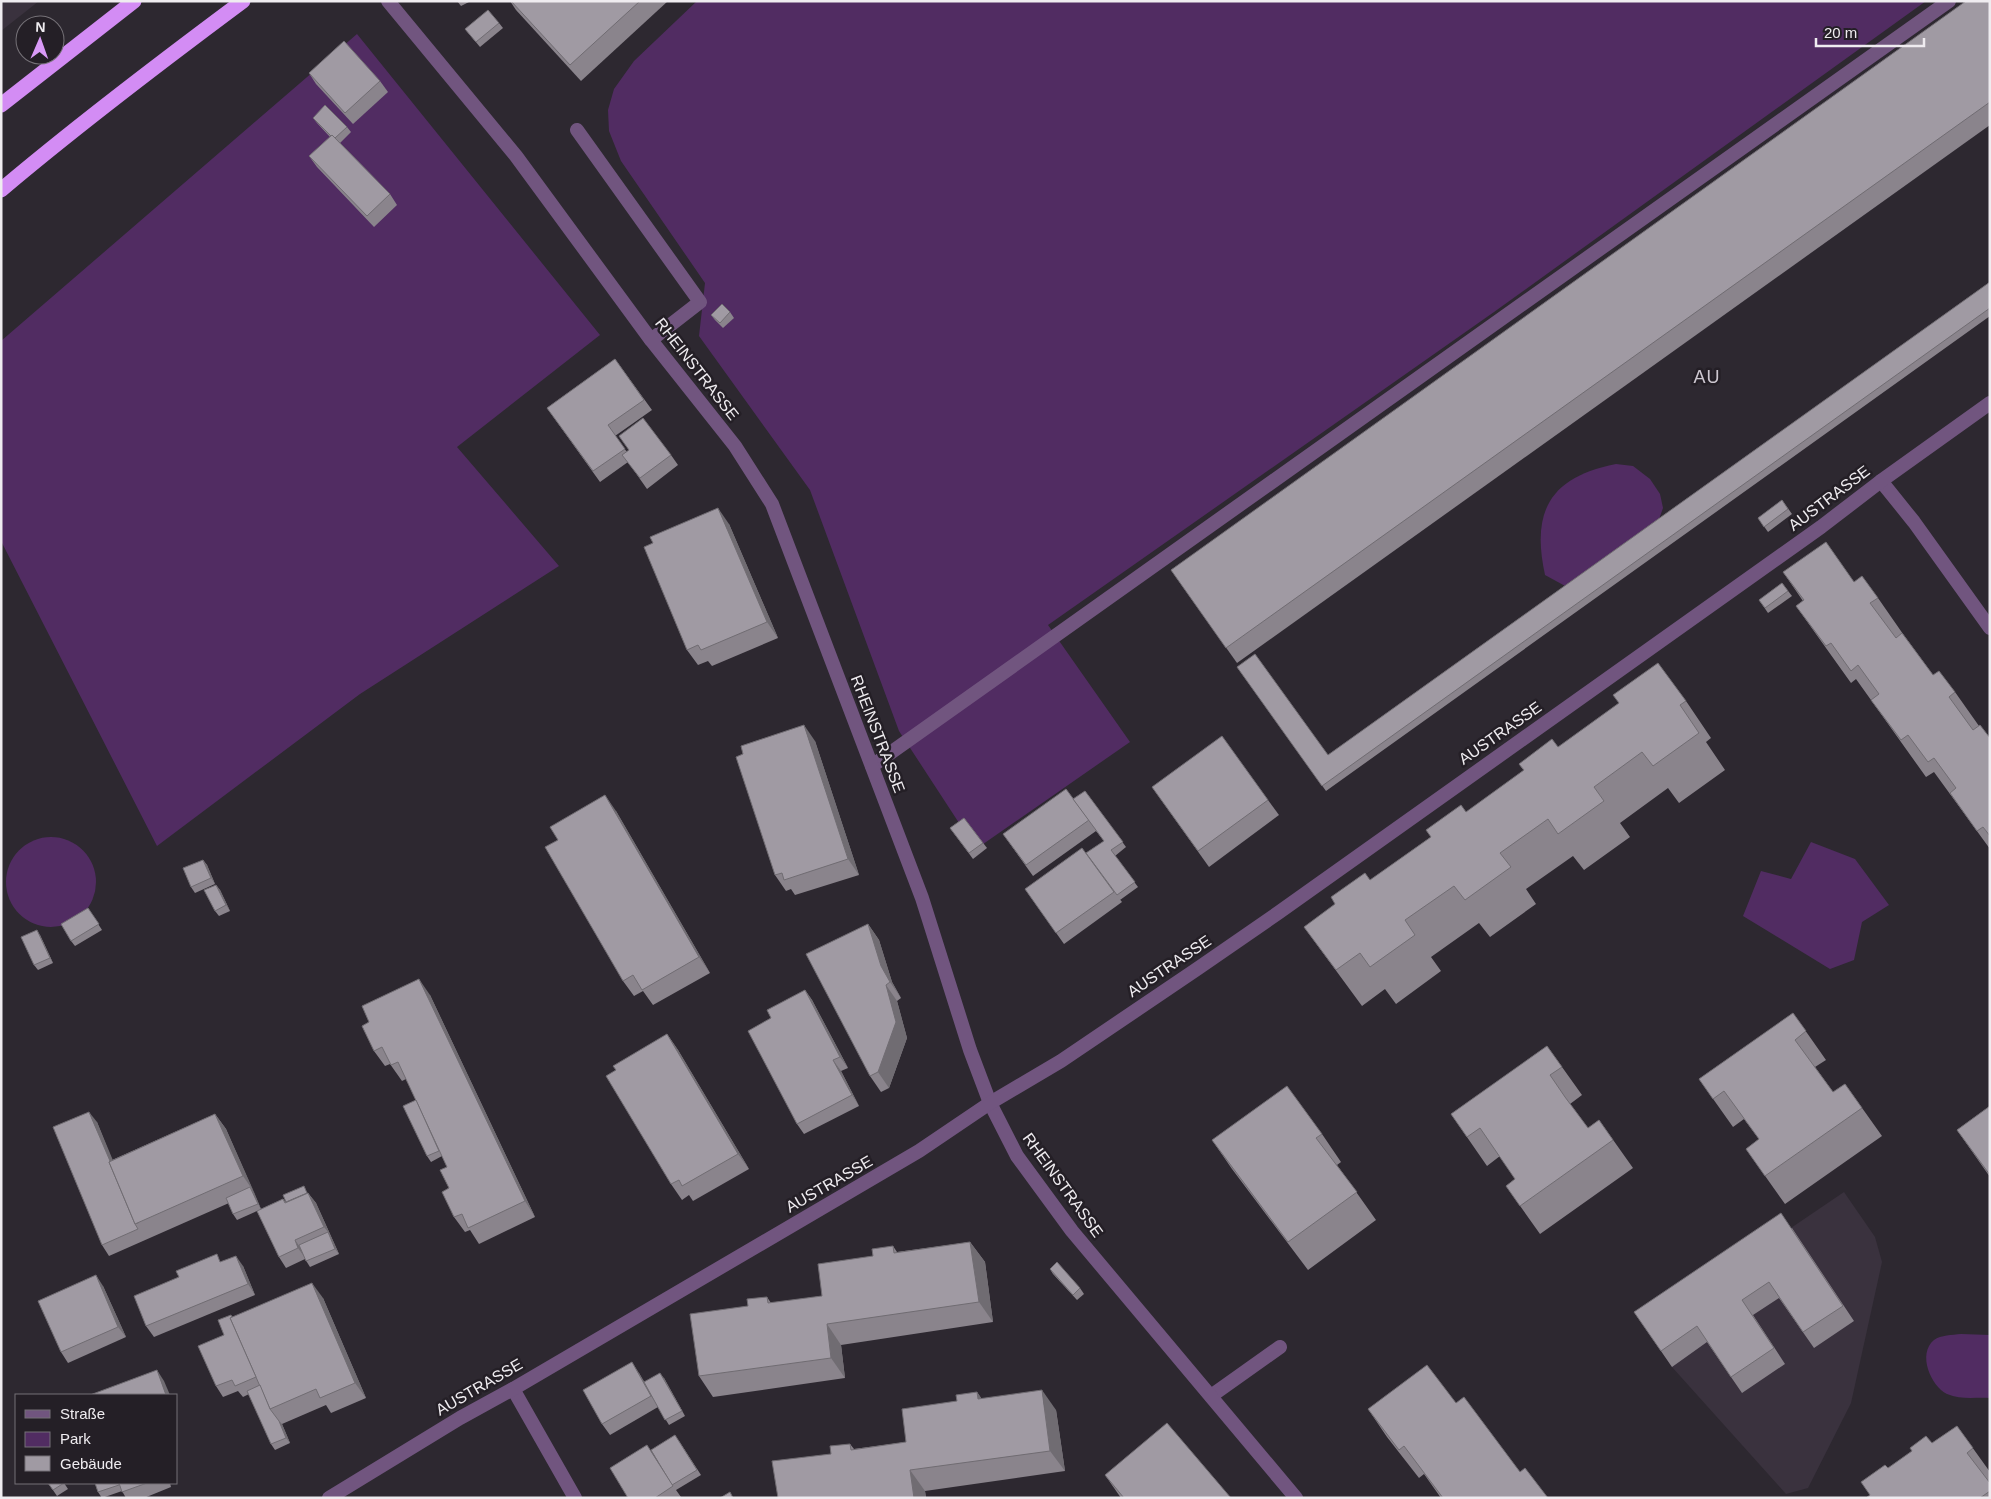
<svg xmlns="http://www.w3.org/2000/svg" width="1991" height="1499" viewBox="0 0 1991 1499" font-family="Helvetica,sans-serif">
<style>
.built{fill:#3a323e}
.green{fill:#512c62}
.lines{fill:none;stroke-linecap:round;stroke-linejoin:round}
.service{stroke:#71557f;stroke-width:14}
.minor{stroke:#71557f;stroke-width:14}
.motorway{stroke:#d38cf4;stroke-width:15}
.wall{fill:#8a848c}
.shaded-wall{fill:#706c72}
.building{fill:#a09aa3;stroke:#706c72}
.labels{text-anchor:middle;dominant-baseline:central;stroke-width:5;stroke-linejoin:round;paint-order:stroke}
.street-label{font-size:16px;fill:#efecf0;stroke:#241f26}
.neighbourhood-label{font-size:18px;letter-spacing:1px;fill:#cdc7d0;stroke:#241f26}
</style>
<rect width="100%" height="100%" fill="#2d2830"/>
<g class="built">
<polygon points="1,1 39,1 1,31"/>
<polygon points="1844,1192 1875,1237 1882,1262 1851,1403 1808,1488 1786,1494 1672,1367 1645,1327"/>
</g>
<g class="green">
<polygon points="697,1 1926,1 1494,312 1048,625 1130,742 976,849 899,731 810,490 699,336 705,283 621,161 609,131 608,110 614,89 634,61"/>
<polygon points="357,34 600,335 457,447 559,566 360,694 157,846 1,541 1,341"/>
<path d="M1616,464L1633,466L1650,479L1660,494L1663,508L1658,522L1567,587L1545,575C1531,511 1550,477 1616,464Z"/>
<circle cx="51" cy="882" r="45"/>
<polygon points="1811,842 1855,859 1889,905 1862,922 1854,960 1830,969 1743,916 1761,871 1791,879"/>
<path d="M1961,1334L1990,1335V1398C1975,1397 1961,1400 1947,1394C1931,1386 1917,1354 1934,1340C1941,1335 1952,1335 1961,1334Z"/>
</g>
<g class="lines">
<g class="service">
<polyline points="577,130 700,302 651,340"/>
<polyline points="872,766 1949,1"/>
<polyline points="1211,1396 1280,1347"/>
</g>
<g class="minor">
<polyline points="388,1 516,156 651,340 735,446 772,504 922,898 970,1050 990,1103 1017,1156 1072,1231 1296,1498"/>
<polyline points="1881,481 1914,522 1990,628"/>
<polyline points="513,1389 575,1498"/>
<polyline points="329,1498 460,1418 513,1389 919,1151 990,1103 1061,1061 1197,969 1278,913 1821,527 1881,481 1990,403"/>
</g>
<g class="motorway">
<polyline points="1,105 134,1"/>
<path d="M1,190C79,124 161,62 243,1"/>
</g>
</g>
<g class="wall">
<polygon points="457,1 471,1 461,6"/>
<polygon points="510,1 668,1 581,81 516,10"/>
<polygon points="1990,1 1990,125 1237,663 1171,570"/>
<polygon points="499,23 503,28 480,47 465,29"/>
<polygon points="309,73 380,81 388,92 353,124 316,84"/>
<polygon points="313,118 347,127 351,132 340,143 390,194 397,205 374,227 317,167 309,156 330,137 317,123"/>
<polygon points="1990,282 1990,316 1326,791 1237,667 1328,755"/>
<polygon points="730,312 734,318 723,328 715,320 711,315"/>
<polygon points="615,359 652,410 615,436 627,452 629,450 619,436 671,455 678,465 647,489 628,462 600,482 547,408"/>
<polygon points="1782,500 1792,514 1768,532 1758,518"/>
<polygon points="729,524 778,638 712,666 708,661 698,665 687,650"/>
<polygon points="1783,572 1854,582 1878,598 1903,634 1933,675 1955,692 1979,726 1990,738 1990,849 1934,772 1926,777 1856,679 1851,683 1796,606 1803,601"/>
<polygon points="1782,583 1792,596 1768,613 1759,600"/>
<polygon points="1686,701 1711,738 1706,742 1725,770 1679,803 1668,788 1620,823 1630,837 1584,870 1573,856 1526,889 1536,904 1490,937 1479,923 1431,957 1441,971 1396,1004 1385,989 1362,1006 1304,927 1524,771 1519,764 1558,747"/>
<polygon points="815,741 859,875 795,895 791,889 786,891 775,875"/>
<polygon points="1152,787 1268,800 1279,815 1209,867"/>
<polygon points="1085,791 1126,847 1115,856 1138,887 1120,900 1118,897 1122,902 1064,944 1025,889 1086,853 1104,841 1096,831 1033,876 1003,834 1076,802"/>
<polygon points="616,811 710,973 653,1005 643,991 634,996 623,981"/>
<polygon points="964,818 987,848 973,859 950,828"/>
<polygon points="203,860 207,865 215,884 195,893 191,887"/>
<polygon points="216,885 220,890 230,911 219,916 215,911"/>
<polygon points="88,908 102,930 75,946 71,941"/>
<polygon points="868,924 879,940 892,982 901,998 897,1001 907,1038 889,1088 881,1092 870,1076"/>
<polygon points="40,935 53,963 38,970 34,965"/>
<polygon points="805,990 812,1000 848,1068 841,1071 859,1106 804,1134 797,1124 771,1018"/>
<polygon points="430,995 535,1217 479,1244 470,1230 465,1232 454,1217 449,1188 447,1167 442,1156 431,1162 427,1156 416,1100 406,1079 402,1081 390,1064 385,1066 374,1051"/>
<polygon points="1793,1013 1826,1060 1815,1067 1833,1092 1845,1084 1882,1136 1785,1204 1746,1149 1759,1139 1744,1119 1733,1127 1699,1079"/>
<polygon points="667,1034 678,1050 749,1169 693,1201 689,1195 682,1200 671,1184 616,1070"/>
<polygon points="1547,1046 1582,1095 1570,1104 1588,1128 1599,1120 1633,1168 1540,1234 1506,1186 1515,1179 1500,1156 1487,1166 1451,1114"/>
<polygon points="1990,1106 1990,1177 1957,1130"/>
<polygon points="215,1114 226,1129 261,1209 283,1199 286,1202 308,1193 316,1203 339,1254 310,1267 305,1259 286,1268 279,1257 257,1211 237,1220 233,1214 229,1203 109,1256 102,1245 97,1122 112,1160"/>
<polygon points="1322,1134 1341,1162 1337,1165 1376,1220 1308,1270 1232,1169 1212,1140"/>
<polygon points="1792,1228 1854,1321 1814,1348 1779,1298 1753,1315 1785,1364 1742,1393 1707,1342 1672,1367 1634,1312"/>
<polygon points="970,1242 985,1262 993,1322 841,1345 845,1378 713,1397 699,1376 748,1306 767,1297 771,1303 822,1296 873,1256 893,1246 897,1252"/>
<polygon points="222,1261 243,1266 255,1295 154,1337 146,1326"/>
<polygon points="1050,1269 1080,1288 1084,1294 1077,1300 1053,1274"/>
<polygon points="103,1286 126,1337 68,1363 61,1352"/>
<polygon points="323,1298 366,1398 331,1413 326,1405 282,1424 290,1443 275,1450 271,1444 249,1394 243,1397 238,1391 223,1397 216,1386 224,1335 232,1317"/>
<polygon points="639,1373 644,1382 664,1378 685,1416 669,1425 658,1407 610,1435 602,1424"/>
<polygon points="977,1392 981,1398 1056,1410 1065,1471 925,1491 926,1498 778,1498 850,1444 854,1449 906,1442 957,1401"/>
<polygon points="1456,1403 1520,1472 1548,1498 1441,1498 1424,1474 1419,1478 1387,1437 1368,1409"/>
<polygon points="1957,1426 1990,1472 1990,1498 1866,1498 1870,1495 1888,1468 1932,1443"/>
<polygon points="679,1441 701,1475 676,1490 681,1497 679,1498 628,1498"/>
<polygon points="1105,1475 1231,1498 1121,1498"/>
<polygon points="48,1483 64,1483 68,1489 57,1496"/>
<polygon points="95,1483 170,1483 171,1487 144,1498 126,1498 122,1491 102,1498 98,1492"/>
</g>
<g class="shaded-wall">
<polygon points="718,508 729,524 778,638 767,622"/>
<polygon points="804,725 815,741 859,875 848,859"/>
<polygon points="605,795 616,811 710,973 699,957"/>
<polygon points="203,860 207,865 215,884 211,878"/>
<polygon points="216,885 220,890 230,911 226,905"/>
<polygon points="868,924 879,940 892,982 901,998 890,982 881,966"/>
<polygon points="37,930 40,935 53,963 50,958"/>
<polygon points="419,979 430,995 535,1217 525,1201"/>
<polygon points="886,985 897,1001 907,1038 889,1088 878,1072"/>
<polygon points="805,990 812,1000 848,1068 840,1057"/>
<polygon points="667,1034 678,1050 749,1169 738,1154"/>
<polygon points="833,1060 841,1071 859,1106 852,1095"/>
<polygon points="89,1112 97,1122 139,1223 136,1224"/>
<polygon points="215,1114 226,1129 254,1192 243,1176"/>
<polygon points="250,1187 254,1192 261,1209 258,1204"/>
<polygon points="308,1193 316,1203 339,1254 335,1249 328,1232 324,1227"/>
<polygon points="295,1240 302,1250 306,1259 298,1248"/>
<polygon points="970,1242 985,1262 993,1322 979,1302"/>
<polygon points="236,1256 243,1266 255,1295 248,1284"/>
<polygon points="96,1275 103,1286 126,1337 118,1327"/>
<polygon points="312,1283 323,1298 366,1398 355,1383"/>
<polygon points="827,1324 841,1345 845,1378 831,1358"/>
<polygon points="632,1362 639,1373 659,1406 651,1396"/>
<polygon points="157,1370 164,1381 170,1395 166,1395"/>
<polygon points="660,1373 664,1378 685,1416 682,1411"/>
<polygon points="1042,1390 1056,1410 1065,1471 1050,1451"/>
<polygon points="977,1392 991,1412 978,1399"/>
<polygon points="279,1421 282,1424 290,1443 286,1438"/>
<polygon points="910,1470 925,1491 926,1498 914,1498"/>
</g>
<g class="building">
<polygon points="511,1 640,1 570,65"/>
<polygon points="1966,1 1990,1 1990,102 1226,648 1171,570"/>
<polygon points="488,10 499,23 476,42 465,29"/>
<polygon points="344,41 380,81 345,113 309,73"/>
<polygon points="325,105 347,127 335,138 332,135 331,136 313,118"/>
<polygon points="332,135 390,194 367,216 309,156"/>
<polygon points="1990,282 1990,308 1322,786 1237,667 1255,654 1328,755"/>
<polygon points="722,304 730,312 720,323 711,315"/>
<polygon points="615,359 644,400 608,425 625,449 593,471 547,408"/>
<polygon points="643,418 671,455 640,478 622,455 629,450 619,436"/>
<polygon points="1782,500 1788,509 1764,527 1758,518"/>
<polygon points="718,508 767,622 701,650 698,645 687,650 644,547 653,543 650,537"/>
<polygon points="1826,542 1854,582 1862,576 1878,598 1870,603 1896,638 1902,633 1933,675 1939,671 1955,692 1949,697 1973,730 1980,725 1990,738 1990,836 1983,827 1977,831 1950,793 1956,788 1934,758 1928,762 1908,735 1901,740 1871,700 1879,694 1858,665 1851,671 1831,643 1826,646 1796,606 1804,600 1783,572"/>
<polygon points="1782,583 1788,591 1765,608 1759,600"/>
<polygon points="1658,663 1686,701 1680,705 1699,733 1653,766 1642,752 1594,787 1604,801 1558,834 1548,819 1500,853 1511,867 1465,900 1454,886 1405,920 1415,935 1370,967 1360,953 1336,970 1304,927 1335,904 1331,897 1365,873 1370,880 1431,837 1426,830 1461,805 1466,812 1524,770 1519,764 1552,739 1558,747 1619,703 1613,695"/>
<polygon points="804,725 848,859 784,880 782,873 775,875 736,757 743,754 741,746"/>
<polygon points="1222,736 1268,800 1198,851 1152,787"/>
<polygon points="1066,789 1089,820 1026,865 1003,834"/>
<polygon points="1085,791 1123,842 1111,850 1135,882 1117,895 1086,853 1104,841 1073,799"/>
<polygon points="605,795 699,957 642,990 633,975 623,981 545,847 558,840 550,827"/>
<polygon points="964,818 983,843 969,853 950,828"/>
<polygon points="1082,848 1114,892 1056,933 1025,889"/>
<polygon points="203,860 211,878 191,887 183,868"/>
<polygon points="216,885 226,905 215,911 204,890"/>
<polygon points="88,908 99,924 71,941 61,924"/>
<polygon points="868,924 881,966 890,982 886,985 896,1022 878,1072 870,1076 806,954"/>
<polygon points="37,930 50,958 34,965 21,937"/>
<polygon points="419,979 525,1201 468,1228 462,1214 454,1217 442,1192 449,1188 440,1170 447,1167 398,1062 391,1065 382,1047 374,1051 362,1026 369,1022 362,1006"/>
<polygon points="805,990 840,1057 833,1060 852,1095 797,1124 748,1031 771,1018 767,1010"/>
<polygon points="1793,1013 1806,1031 1795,1040 1833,1092 1845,1084 1862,1108 1765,1176 1746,1149 1759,1139 1724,1091 1713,1099 1699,1079"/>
<polygon points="667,1034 738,1154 682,1186 679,1180 671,1184 606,1076 616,1070 613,1066"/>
<polygon points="1547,1046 1562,1067 1550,1075 1565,1097 1588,1128 1599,1120 1613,1140 1520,1206 1506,1186 1515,1179 1480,1128 1467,1137 1451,1114"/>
<polygon points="1287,1086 1322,1134 1316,1138 1357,1192 1288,1242 1212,1140"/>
<polygon points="416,1100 439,1151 427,1156 403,1106"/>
<polygon points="1990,1106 1990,1175 1957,1130"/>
<polygon points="89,1112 110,1161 109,1162 135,1224 138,1229 102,1245 53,1127"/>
<polygon points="215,1114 243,1176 135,1224 109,1162"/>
<polygon points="304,1186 307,1193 286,1202 283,1195"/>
<polygon points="250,1187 258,1204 233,1214 226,1198"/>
<polygon points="308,1193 324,1227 295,1240 298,1248 279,1257 257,1211 283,1199 285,1203"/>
<polygon points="1781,1213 1843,1306 1803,1332 1769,1282 1742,1300 1774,1348 1731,1377 1697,1326 1661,1351 1634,1312"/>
<polygon points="328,1232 335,1249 306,1261 299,1245"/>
<polygon points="970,1242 979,1302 827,1324 831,1358 699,1376 690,1314 748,1306 747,1299 767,1297 768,1303 822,1296 818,1264 873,1256 872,1249 893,1246 894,1253"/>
<polygon points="217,1254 220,1262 236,1256 248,1284 146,1326 134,1296 179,1277 176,1271"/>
<polygon points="1057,1262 1080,1288 1073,1295 1050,1269"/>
<polygon points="96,1275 118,1327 61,1352 38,1301"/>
<polygon points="312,1283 355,1383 320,1398 316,1389 270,1409 230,1318"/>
<polygon points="231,1315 232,1317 230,1318 256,1377 235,1386 232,1380 216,1386 198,1346 224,1335 218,1320"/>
<polygon points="632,1362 651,1396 602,1424 583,1390"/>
<polygon points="1427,1365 1456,1403 1464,1397 1520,1472 1525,1468 1548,1498 1443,1498 1404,1446 1399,1450 1368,1409"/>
<polygon points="157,1370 166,1395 90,1395"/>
<polygon points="660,1373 682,1411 665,1420 644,1382"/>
<polygon points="260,1385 270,1409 279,1421 286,1438 271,1444 247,1391"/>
<polygon points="1042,1390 1050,1451 910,1470 914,1498 778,1498 772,1461 831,1454 830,1446 850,1444 851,1450 906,1442 902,1409 957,1401 956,1395 977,1392 978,1399"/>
<polygon points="1167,1423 1231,1498 1124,1498 1105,1475"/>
<polygon points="1957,1426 1973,1448 1967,1453 1990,1483 1990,1491 1980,1498 1866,1498 1870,1495 1861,1482 1885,1465 1888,1468 1912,1451 1910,1448 1926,1436 1932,1443"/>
<polygon points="675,1435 697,1470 672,1485 651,1450"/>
<polygon points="647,1445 673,1486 655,1498 628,1498 610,1468"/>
<polygon points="48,1483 64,1483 53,1490"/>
<polygon points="95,1483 119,1483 119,1485 98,1492"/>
<polygon points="119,1483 147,1483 122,1492"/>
<polygon points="730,1492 733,1498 720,1498"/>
</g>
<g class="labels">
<g class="street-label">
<text transform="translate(697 369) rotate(52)">RHEINSTRASSE</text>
<text transform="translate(1829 498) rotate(-37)">AUSTRASSE</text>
<text transform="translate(1500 733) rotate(-35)">AUSTRASSE</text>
<text transform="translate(878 734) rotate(69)">RHEINSTRASSE</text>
<text transform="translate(1169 966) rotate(-34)">AUSTRASSE</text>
<text transform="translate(829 1184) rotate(-30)">AUSTRASSE</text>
<text transform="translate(1063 1185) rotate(54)">RHEINSTRASSE</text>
<text transform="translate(479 1387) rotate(-30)">AUSTRASSE</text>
</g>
<g class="neighbourhood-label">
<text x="1707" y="377">AU</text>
</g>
</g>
<rect width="1991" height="1499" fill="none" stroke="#efecf0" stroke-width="5"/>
<rect x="15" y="1394" width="162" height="90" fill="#241f26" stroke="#757177"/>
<rect x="25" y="1410" width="25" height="8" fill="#71557f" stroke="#757177"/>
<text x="60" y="1419" font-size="15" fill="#efecf0">Straße</text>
<rect x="25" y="1432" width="25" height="15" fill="#512c62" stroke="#757177"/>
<text x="60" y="1444" font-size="15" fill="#efecf0">Park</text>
<rect x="25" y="1456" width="25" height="15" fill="#a09aa3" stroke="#757177"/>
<text x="60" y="1469" font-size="15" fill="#efecf0">Gebäude</text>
<g transform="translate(40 40) rotate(2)"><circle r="24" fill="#241f26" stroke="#757177"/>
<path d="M0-4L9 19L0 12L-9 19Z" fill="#d99af7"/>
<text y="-8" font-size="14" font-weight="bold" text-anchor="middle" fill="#efecf0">N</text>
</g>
<path d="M1816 38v8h108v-8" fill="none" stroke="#efecf0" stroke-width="2.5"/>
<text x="1824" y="38" font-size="15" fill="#efecf0" stroke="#241f26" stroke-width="4" paint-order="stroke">20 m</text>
</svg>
